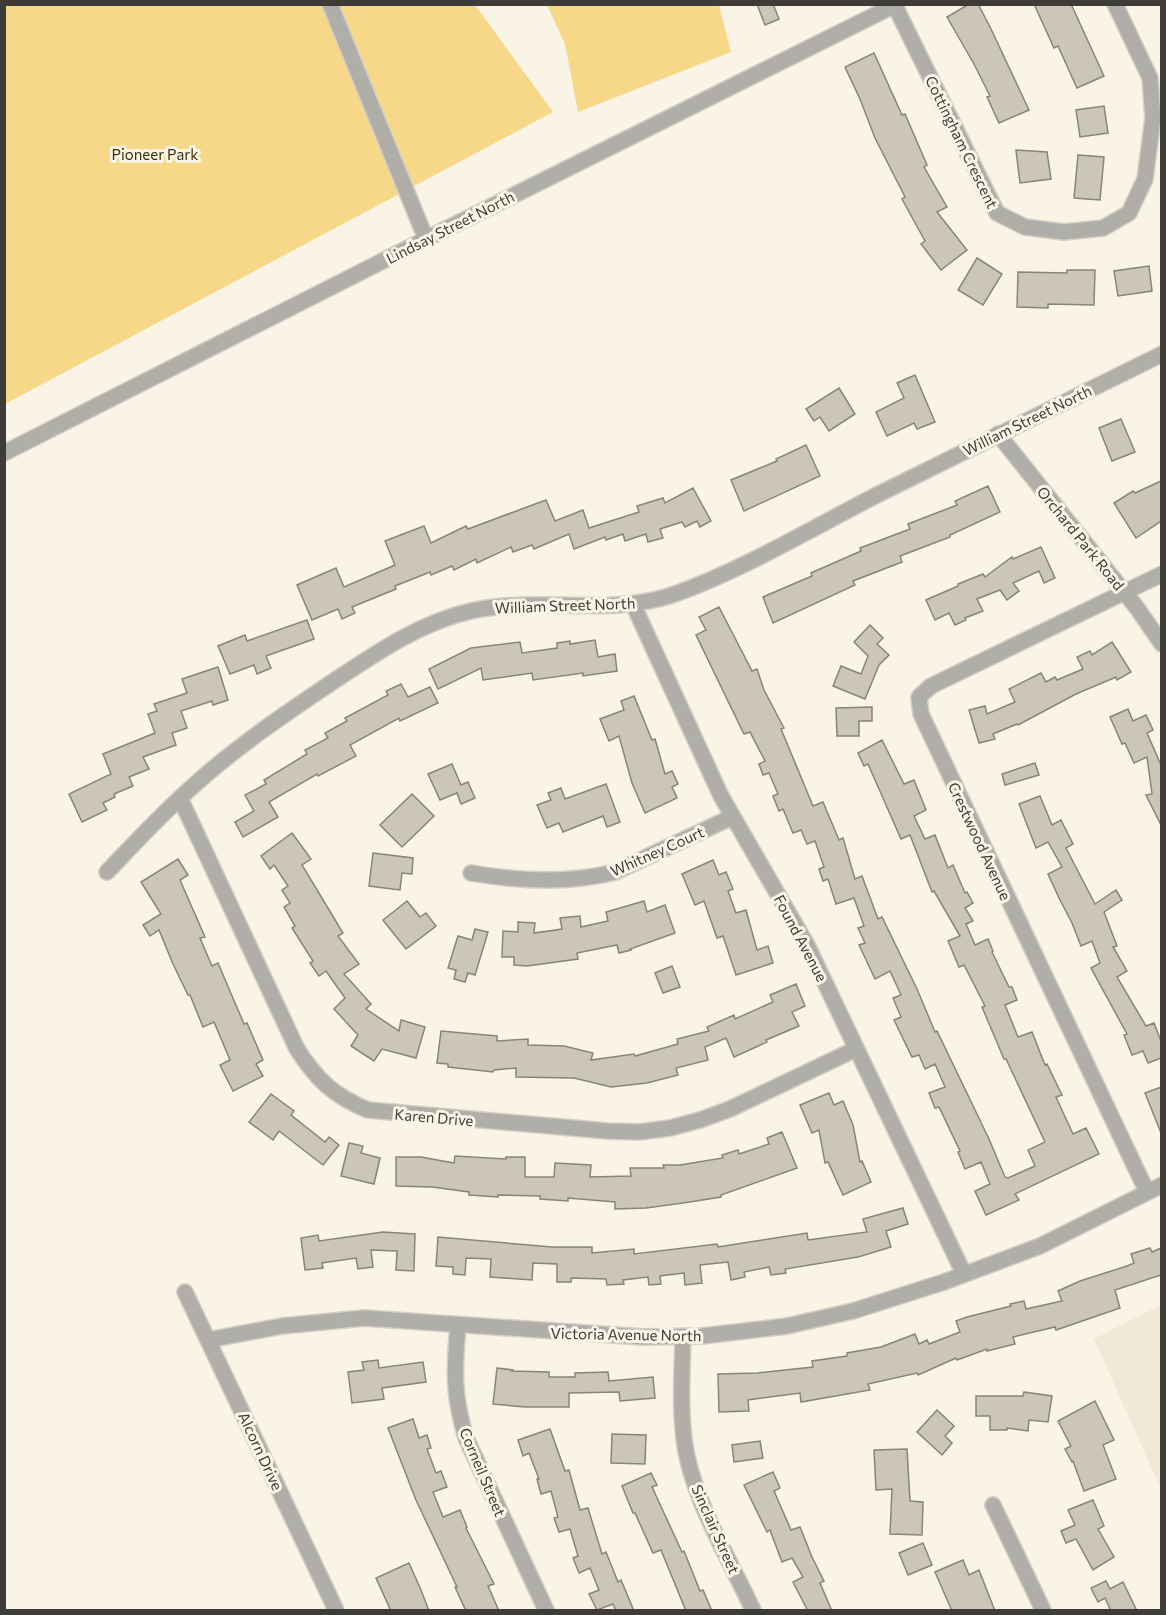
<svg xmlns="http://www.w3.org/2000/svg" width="1166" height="1615" viewBox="0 0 1166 1615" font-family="Commissioner,sans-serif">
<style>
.built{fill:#f1e9d5}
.green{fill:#f7d888}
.building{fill:#cbc6b9;stroke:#898478;stroke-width:1.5}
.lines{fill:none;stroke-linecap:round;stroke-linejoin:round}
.minor-casing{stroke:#d4cfc3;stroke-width:18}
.minor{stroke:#b0aea8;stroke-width:15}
.labels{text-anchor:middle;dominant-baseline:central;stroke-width:6;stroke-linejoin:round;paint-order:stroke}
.street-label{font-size:15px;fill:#3e3c37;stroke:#f9f4e6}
.park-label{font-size:15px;fill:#3f3107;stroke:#f9f4e6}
</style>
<rect width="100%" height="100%" fill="#f9f4e6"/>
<polygon class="built" points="1161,1305 1161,1489 1094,1339"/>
<g class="green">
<polygon points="5,5 475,5 553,112 5,404"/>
<polygon points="547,5 719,5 731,52 578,112 565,44"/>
</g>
<g class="building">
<polygon points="757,4 773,4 779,19 765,25"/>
<polygon points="969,4 978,4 991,29 1029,110 999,123 987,97 990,96 974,64 947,17"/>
<polygon points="1034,4 1071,4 1104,76 1077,88 1058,46 1054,48"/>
<polygon points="874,53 902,115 905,114 927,165 924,167 947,207 937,212 967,250 941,270 921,244 925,241 902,199 905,197 875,138 860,99 845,67"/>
<polygon points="1104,106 1108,133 1080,137 1076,110"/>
<polygon points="1016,150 1047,152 1051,179 1020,183"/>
<polygon points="1078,155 1104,157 1100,200 1074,198"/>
<polygon points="977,258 1002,274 983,305 958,290"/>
<polygon points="1149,266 1152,291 1118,296 1114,271"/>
<polygon points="1067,270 1095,270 1094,305 1048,304 1048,308 1017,307 1018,272 1067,273"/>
<polygon points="915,375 935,422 917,429 914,423 887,436 876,412 904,398 897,383"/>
<polygon points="839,388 855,414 829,431 820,417 814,421 806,409"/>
<polygon points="1121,419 1135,452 1112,461 1099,428"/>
<polygon points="806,445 820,476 744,511 731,480 777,461 776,459"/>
<polygon points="1161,481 1161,521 1136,538 1114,503 1133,491 1135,493"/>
<polygon points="988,486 1000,512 950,535 950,537 900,556 902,562 853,581 855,585 773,623 763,597 812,576 811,573 861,551 860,548 910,529 908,524 957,505 955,501"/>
<polygon points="693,488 711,521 700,527 697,521 685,527 682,522 660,529 663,538 648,542 646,534 625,541 623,534 606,540 605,537 574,549 569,534 534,549 532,545 513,552 511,547 477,563 476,559 454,570 452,566 431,575 430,572 395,586 396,589 352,607 355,613 342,619 338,609 312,620 297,585 336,568 344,587 395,565 385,541 424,526 431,543 466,526 468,529 546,500 555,521 583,510 589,528 639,512 637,506 663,498 665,503"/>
<polygon points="1041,547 1055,578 1044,583 1039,571 1013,583 1019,591 1007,600 1000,590 977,599 983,611 965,618 966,620 955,625 949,613 935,620 926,600 958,586 958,584 983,574 985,577 1012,557 1013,559"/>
<polygon points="719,607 752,671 757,669 764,690 784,728 781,729 813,806 823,802 839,840 843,838 855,879 862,876 878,919 882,917 917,989 935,1032 937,1031 989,1139 1005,1177 1008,1178 1035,1166 1028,1150 1045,1142 1006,1059 1004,1059 982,1007 985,1006 964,965 959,967 948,941 960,936 934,891 932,892 910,835 901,839 868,764 864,766 858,753 882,740 904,784 914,780 926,810 914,816 925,839 935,835 948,868 953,865 965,893 967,892 973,903 965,908 973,921 966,924 975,945 988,939 993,951 992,952 1009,987 1012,987 1017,1000 1005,1005 1018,1037 1032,1032 1045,1065 1047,1064 1062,1095 1056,1097 1073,1134 1086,1128 1099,1154 1015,1194 1019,1200 986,1215 975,1191 990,1184 981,1162 965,1169 958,1152 960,1151 939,1107 935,1108 929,1093 945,1087 935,1064 925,1069 919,1055 912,1057 894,1020 901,1017 893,998 901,995 890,971 875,979 859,945 865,943 858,928 864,926 854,898 836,904 828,879 823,881 819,869 824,867 815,841 807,844 801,830 793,833 783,809 779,811 773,796 778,794 769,773 763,775 759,764 765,761 750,732 744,734 696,635 706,630 699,617"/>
<polygon points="307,620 314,639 266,656 271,668 257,674 254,665 230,674 218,646 245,635 247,641"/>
<polygon points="870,625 883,638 877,644 889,655 879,665 865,699 833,686 841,666 861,674 868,656 854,642"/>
<polygon points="595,640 598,657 615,654 617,671 583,676 583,673 533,680 532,673 483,680 481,668 438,689 429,669 471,648 520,642 522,653 557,648 557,643 570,641 570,644"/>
<polygon points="1112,642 1131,672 1117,680 1116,677 1076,694 1018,725 1017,724 993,734 995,739 979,743 969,710 985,706 987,714 1015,702 1009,689 1041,673 1046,682 1055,677 1057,680 1083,669 1077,657 1090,651 1092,655"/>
<polygon points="218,667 228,700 213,705 212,701 181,711 187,728 172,733 176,745 143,757 149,769 129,777 133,786 114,794 115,797 103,803 107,810 82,822 69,794 111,774 103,754 155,733 148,714 157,711 154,704 187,693 182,679"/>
<polygon points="401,684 408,697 430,687 438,703 400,721 399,718 350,745 356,756 318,776 317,774 269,802 278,817 243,837 235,822 254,811 245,795 266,784 264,780 307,754 305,750 328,738 325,733 347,721 345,718 388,695 386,691"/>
<polygon points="634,696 652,740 655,739 665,774 672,771 678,784 672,787 677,798 645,813 632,783 619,736 609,741 600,719 624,710 621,701"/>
<polygon points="872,707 872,721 859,721 859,736 837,736 836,708"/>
<polygon points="1128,709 1133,721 1146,715 1153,730 1147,733 1161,765 1161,825 1146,795 1152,794 1147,757 1134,763 1125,743 1122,744 1110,717"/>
<polygon points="1035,763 1039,775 1005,785 1002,774"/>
<polygon points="452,764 461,785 468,782 475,798 461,804 457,793 440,800 428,774"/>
<polygon points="606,784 620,822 607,827 603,816 563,832 559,823 547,828 537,805 551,800 548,793 561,788 565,799"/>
<polygon points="412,794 434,816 402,847 380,825"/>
<polygon points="1040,796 1052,825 1061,820 1073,844 1066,848 1095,904 1116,890 1122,900 1104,912 1117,946 1113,947 1127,971 1117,977 1146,1026 1154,1023 1161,1041 1161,1058 1148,1063 1143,1051 1132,1055 1124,1035 1127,1034 1091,968 1100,963 1092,941 1081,946 1072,923 1060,900 1048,874 1062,867 1048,842 1036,848 1019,804"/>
<polygon points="292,833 311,859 302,865 343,933 338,936 359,964 344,974 371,1004 366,1009 399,1031 401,1020 425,1027 416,1058 382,1049 374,1061 351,1046 358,1035 334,1009 345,998 326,971 319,976 310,963 313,961 292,928 295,926 284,907 290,903 282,890 288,886 274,865 270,869 261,856"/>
<polygon points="373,853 413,858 412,874 402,873 400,890 369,886"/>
<polygon points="178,859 188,875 180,880 205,937 200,938 212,966 218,963 244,1024 247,1023 263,1060 256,1064 263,1076 233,1091 220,1065 230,1060 214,1022 203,1027 190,995 188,995 173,964 159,930 150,936 143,925 161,914 141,882"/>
<polygon points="713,860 719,875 726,872 733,889 728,891 736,913 746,910 757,950 768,946 773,963 736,975 723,936 717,938 704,901 695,905 682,874"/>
<polygon points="407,901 420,917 426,913 436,926 406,949 383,920"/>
<polygon points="644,901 647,912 665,905 675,933 630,949 631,950 619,953 617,945 577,953 578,959 527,966 514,965 514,957 502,957 503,931 518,932 518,922 535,923 534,933 562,929 560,918 580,916 581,927 608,921 606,912"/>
<polygon points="475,929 488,932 475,975 468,973 465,982 454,979 456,970 448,968 458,936 472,940"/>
<polygon points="672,966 680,987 663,993 655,973"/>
<polygon points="796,984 805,1006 792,1012 799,1026 766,1040 767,1042 734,1057 726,1038 705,1047 708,1060 676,1068 678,1075 647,1083 611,1087 574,1078 516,1077 516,1068 494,1070 493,1072 448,1067 448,1064 437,1063 441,1031 497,1036 497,1041 528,1039 528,1045 564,1046 593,1053 591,1060 634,1054 635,1056 678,1044 677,1039 709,1031 707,1027 734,1015 735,1019 773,1002 770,995"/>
<polygon points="1161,1087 1161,1133 1145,1093"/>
<polygon points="829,1093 834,1105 843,1101 853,1125 860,1162 862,1161 871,1182 843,1195 828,1162 825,1163 819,1130 812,1133 800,1105"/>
<polygon points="271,1094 294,1111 291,1115 325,1142 329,1137 339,1145 323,1165 279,1131 273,1140 249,1122"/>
<polygon points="782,1132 797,1168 721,1195 721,1197 683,1203 646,1208 615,1209 615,1202 568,1198 568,1201 540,1199 540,1196 498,1195 498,1197 469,1195 469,1192 432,1187 396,1186 396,1157 421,1157 454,1163 455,1156 506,1159 506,1157 525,1157 525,1177 554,1177 555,1163 591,1165 590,1177 631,1176 630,1168 664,1168 663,1165 680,1165 723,1158 722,1155 738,1150 739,1154 769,1144 767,1138"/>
<polygon points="349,1143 363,1146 361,1153 380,1158 374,1184 341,1176"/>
<polygon points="903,1208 908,1224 886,1231 891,1247 858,1257 785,1269 786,1273 771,1275 769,1267 744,1272 745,1277 731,1280 728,1262 700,1265 702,1283 685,1285 684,1273 660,1276 661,1284 649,1285 648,1277 623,1280 624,1284 607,1285 606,1279 571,1278 571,1282 557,1282 557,1264 533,1263 532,1280 490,1277 491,1259 466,1258 465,1275 453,1274 453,1267 436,1266 438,1237 552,1247 592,1247 592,1253 634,1249 634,1254 717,1244 718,1247 807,1233 808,1240 867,1232 863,1219"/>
<polygon points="383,1232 415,1234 414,1271 396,1270 397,1251 371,1250 373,1267 358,1269 356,1258 322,1263 323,1268 305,1270 301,1238 318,1235 319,1241"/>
<polygon points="1150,1248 1152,1252 1161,1248 1161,1275 1115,1290 1120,1308 1056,1330 1055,1327 1013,1337 1015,1344 987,1351 987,1349 957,1360 956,1358 918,1375 917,1373 868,1384 870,1390 801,1402 800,1393 748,1400 749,1411 719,1412 718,1374 758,1373 813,1367 812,1361 847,1356 847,1353 881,1347 915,1334 919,1344 927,1340 929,1344 960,1332 956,1321 967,1317 1011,1306 1010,1304 1024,1301 1026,1309 1062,1301 1058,1291 1080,1281 1127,1266 1134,1263 1131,1254"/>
<polygon points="378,1360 379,1368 423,1362 426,1382 382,1388 384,1399 352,1403 348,1372 364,1370 362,1362"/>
<polygon points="497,1368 513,1370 512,1371 549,1372 549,1377 575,1377 575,1373 608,1372 609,1381 653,1377 655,1398 620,1401 619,1392 569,1393 569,1407 525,1407 493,1404"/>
<polygon points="1024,1392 1052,1396 1048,1422 1029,1420 1028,1431 1007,1428 1007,1430 990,1430 990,1416 976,1416 976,1396 1023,1396"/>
<polygon points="1095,1401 1114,1440 1103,1445 1116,1479 1084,1491 1073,1461 1072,1462 1065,1449 1071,1446 1058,1421"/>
<polygon points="937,1410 954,1426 945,1436 952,1443 942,1455 917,1432"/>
<polygon points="413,1419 419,1438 427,1435 431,1448 427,1449 436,1473 441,1471 447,1487 433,1492 443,1517 460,1510 467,1527 466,1528 494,1584 488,1586 499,1611 466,1611 455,1587 457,1587 416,1500 388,1428"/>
<polygon points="550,1429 565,1471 569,1470 580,1510 588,1508 602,1554 606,1552 618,1582 621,1580 634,1611 616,1611 613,1604 597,1610 589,1594 599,1590 590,1568 579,1573 573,1558 578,1556 570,1529 559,1532 554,1518 558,1517 551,1491 541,1494 537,1479 539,1479 529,1453 523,1456 518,1440"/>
<polygon points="612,1434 646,1435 645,1464 611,1463"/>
<polygon points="760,1441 763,1458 734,1462 732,1445"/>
<polygon points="907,1449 910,1501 923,1502 922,1535 890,1534 892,1489 876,1490 874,1450"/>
<polygon points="773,1472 780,1488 774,1491 791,1530 800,1527 812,1557 824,1581 820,1583 832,1611 808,1611 793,1582 803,1577 792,1558 782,1562 770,1530 767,1532 744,1485"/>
<polygon points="651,1473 657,1485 652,1487 682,1552 684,1551 700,1591 703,1590 712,1611 686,1611 661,1550 653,1553 635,1513 633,1513 622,1486"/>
<polygon points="1093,1500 1104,1526 1098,1529 1114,1557 1093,1570 1076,1539 1066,1543 1061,1531 1075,1525 1068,1510"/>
<polygon points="923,1543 932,1565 908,1575 899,1553"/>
<polygon points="963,1560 969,1575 979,1570 995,1611 952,1611 935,1572"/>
<polygon points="409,1563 421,1590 429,1611 391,1611 376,1578"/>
<polygon points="1106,1581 1110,1589 1123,1582 1137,1611 1111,1611 1105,1598 1098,1602 1091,1588"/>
</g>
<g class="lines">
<defs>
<g id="minor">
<polyline points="330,4 426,239"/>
<polyline points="895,6 997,213 1025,227 1064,232 1103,228 1129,213 1145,179 1153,118 1150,78 1115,4"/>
<polyline points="998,434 1137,608 1162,644"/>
<polyline points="4,453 426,239 897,4"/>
<polyline points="633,604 721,796 807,945 964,1274"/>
<path d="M180,798L297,1049C317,1080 334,1096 368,1110L607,1131L639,1132L670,1128L700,1120L730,1109L856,1049"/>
<path d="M107,872C131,847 154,822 179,799C227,753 283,715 337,679C379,651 422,622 471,611C538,596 610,617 675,594C742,570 811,529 875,496C970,448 1066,402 1162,354"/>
<path d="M471,873C518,881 568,884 615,872L732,817"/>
<polyline points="1147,1192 921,714 919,697 931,686 1162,574"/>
<polyline points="185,1292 336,1610"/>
<path d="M458,1326C454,1370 453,1395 466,1438L546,1610"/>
<path d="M683,1337C682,1371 680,1406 684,1439C691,1497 729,1558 753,1610"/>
<polyline points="208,1340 282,1326 364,1318 643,1337 702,1336 787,1326 853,1311 944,1282 1040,1246 1162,1185"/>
<polyline points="993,1505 1043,1610"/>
</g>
</defs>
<use href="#minor" class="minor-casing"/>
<use href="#minor" class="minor"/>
</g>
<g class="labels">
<g class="street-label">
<text transform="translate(962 142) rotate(64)">Cottingham Crescent</text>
<text transform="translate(450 227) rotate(-27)">Lindsay Street North</text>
<text transform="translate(1027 420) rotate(-26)">William Street North</text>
<text transform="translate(1081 538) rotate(51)">Orchard Park Road</text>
<text transform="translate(565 605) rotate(-2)">William Street North</text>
<text transform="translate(980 841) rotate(65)">Crestwood Avenue</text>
<text transform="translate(657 851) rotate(-24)">Whitney Court</text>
<text transform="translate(801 938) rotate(62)">Found Avenue</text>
<text transform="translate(434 1117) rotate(5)">Karen Drive</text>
<text transform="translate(626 1334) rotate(1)">Victoria Avenue North</text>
<text transform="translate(261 1451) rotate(65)">Alcorn Drive</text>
<text transform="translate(483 1472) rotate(67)">Corneil Street</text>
<text transform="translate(716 1529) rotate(66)">Sinclair Street</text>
</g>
<g class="park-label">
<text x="155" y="154">Pioneer Park</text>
</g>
</g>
<rect width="1166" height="1615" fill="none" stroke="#3e3c37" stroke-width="12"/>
</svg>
